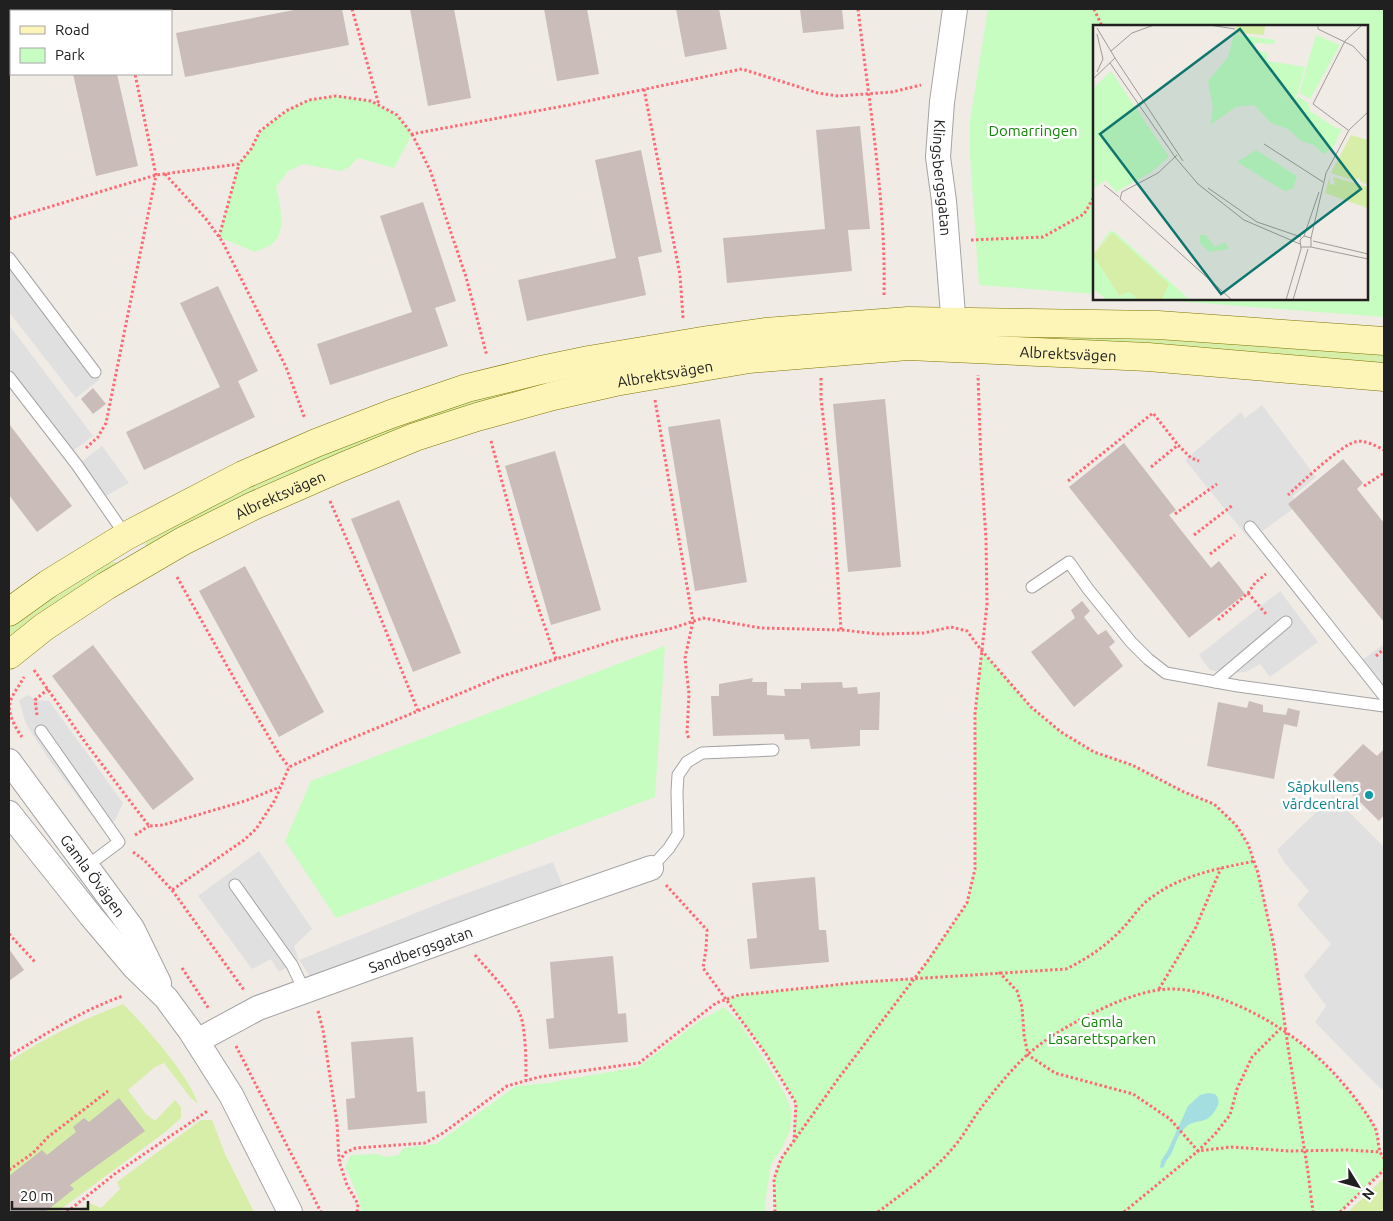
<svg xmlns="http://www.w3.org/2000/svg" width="1393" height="1221" viewBox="0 0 1393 1221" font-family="Ubuntu,sans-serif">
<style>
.grass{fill:#d7eea9}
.park{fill:#c7fdc1}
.parking{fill:#e0e0e0}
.water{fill:#a4dee1}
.building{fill:#c9bcb9}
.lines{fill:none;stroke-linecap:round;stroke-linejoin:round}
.service-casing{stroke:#a4a4a4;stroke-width:13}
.minor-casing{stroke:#a4a4a4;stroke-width:26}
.secondary-casing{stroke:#7e7500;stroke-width:29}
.path{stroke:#ff6974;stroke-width:3;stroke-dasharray:2.5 2.5;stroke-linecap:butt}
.service{stroke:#fff;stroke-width:11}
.minor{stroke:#fff;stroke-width:24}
.secondary{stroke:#fdf4b8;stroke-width:28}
.culture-dot{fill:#0f9aa8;stroke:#fff;stroke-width:2}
.labels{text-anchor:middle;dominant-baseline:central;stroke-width:5;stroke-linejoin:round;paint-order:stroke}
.park-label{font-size:15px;fill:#118705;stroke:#fff}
.street-label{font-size:15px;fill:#202020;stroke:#fff}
.culture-label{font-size:15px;fill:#0d838f;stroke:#fff;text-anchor:end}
.inset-road{fill:none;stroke:#9d9a97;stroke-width:1}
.view{fill:#0f766e;fill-opacity:0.15;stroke:#0f766e;stroke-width:2.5}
.inset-edge{fill:none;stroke:#202020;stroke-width:2.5}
</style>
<rect width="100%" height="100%" fill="#f1ebe6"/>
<g class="grass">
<polygon points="985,327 1384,353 1384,365 992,338"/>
<path d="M653,358L550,389L147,549L145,546L146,542C171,528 195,514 219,502C298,461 381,430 465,403C526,384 590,372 653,358Z"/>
<polygon points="116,562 116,567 9,640 9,628 40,606 110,563"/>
<path d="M123,1004C145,1026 189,1075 198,1104L190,1097L164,1063L155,1067L128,1090L145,1113L155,1121L175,1100L181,1107V1118L164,1133L57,1212H9V1062C45,1037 82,1020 123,1004Z"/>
<polygon points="201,1120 212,1120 225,1154 254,1212 77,1212 90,1203 101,1208 120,1189 117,1182"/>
<polygon points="1384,1178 1384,1212 1348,1212"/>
</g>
<g class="park">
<polygon points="988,9 1384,9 1384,317 1149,299 1367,299 1367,26 1094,26 1094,294 979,285 970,156 970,120"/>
<path d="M336,96L371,101L397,115L412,134L394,168L358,158L348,168L340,171L303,164L288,171L276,187C280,206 289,234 269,246C265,248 259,250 255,252L219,237L239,164L251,149L260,131L286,111L309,100Z"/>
<polygon points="665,646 655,797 336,918 285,841 311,781"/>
<polygon points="982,651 1031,707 1061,732 1094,752 1132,765 1184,792 1214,804 1236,825 1248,844 1258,873 1274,946 1286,1032 1316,1055 1363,1108 1376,1129 1381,1155 1384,1158 1384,1170 1340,1212 1227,1212 1223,1210 1219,1212 775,1212 774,1179 781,1159 793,1141 796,1103 766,1054 726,999 739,995 863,982 914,979 967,903 975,869 975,714"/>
<path d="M724,1007L740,1023L765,1061L784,1092L792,1111L790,1131L782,1148L771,1164L765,1204L766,1212H361C361,1196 351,1181 345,1166L351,1155L377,1154L387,1157L399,1155L403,1148L436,1144L516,1086L547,1083L638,1067L698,1022Z"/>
</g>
<g class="parking">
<polygon points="9,258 100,379 76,398 9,312"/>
<polygon points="9,325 93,436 69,454 9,377"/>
<polygon points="1262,405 1316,477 1292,497 1295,498 1288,504 1293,509 1250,540 1185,460 1241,412 1245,418"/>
<polygon points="102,446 129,483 100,499 77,465"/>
<polygon points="1280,591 1318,642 1270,677 1260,664 1246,672 1226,673 1210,670 1199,655"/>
<polygon points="1384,644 1384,696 1358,663"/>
<polygon points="29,695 35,700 49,701 123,803 115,820 103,830 50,761 26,724 19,700"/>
<polygon points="1333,796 1384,847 1384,1087 1382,1090 1315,1022 1326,1006 1304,976 1331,944 1297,905 1309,891 1284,862 1277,850"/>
<polygon points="259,851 312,929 294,946 299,960 448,900 553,862 567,897 310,977 299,960 279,972 271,959 252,969 198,896"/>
</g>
<path class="water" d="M1208,1093L1215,1094C1219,1098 1220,1102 1217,1107C1207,1127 1197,1117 1186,1127C1177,1135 1176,1144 1171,1154C1168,1159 1165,1161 1164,1167L1160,1168L1161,1161L1168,1150L1188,1106L1200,1095Z"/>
<g class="building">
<polygon points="299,9 342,9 349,45 185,77 176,33"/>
<polygon points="410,9 454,9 471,98 428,106"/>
<polygon points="544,9 587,9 599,74 557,81"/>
<polygon points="676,9 719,9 727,49 685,57"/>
<polygon points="800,9 842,9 844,29 803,33"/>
<polygon points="73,74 117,74 138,166 96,176"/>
<polygon points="860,126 870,229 848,230 852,271 727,283 723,238 825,229 816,130"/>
<polygon points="641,150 662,252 638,257 646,295 527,321 518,280 616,258 595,160"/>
<polygon points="423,202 456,301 435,308 448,346 330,385 317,344 412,312 380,216"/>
<polygon points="218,286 258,371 238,381 255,417 144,470 126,432 220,387 180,303"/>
<polygon points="93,388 106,404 93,414 81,399"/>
<polygon points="885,399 901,567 848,572 833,404"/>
<polygon points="720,419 747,582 695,591 668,427"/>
<polygon points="9,424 72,506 37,532 9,495"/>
<polygon points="1124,443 1176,510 1169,515 1211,568 1219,561 1245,594 1189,638 1069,487"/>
<polygon points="555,451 601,610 551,625 505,466"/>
<polygon points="1343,459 1363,483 1357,489 1384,523 1384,622 1288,504"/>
<polygon points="399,500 461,653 413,672 351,519"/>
<polygon points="245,566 324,712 279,737 199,591"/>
<polygon points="1082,601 1090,611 1084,617 1098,635 1106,630 1115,642 1109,647 1123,666 1074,707 1031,652 1075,618 1071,610"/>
<polygon points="93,645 194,779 153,810 52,676"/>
<polygon points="753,678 752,682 767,682 767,695 785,696 784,689 801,689 801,683 842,682 843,688 857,687 858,694 880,692 879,730 860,730 860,746 811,749 809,739 785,740 784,734 713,736 711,696 719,696 719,684"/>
<polygon points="1249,701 1263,705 1263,712 1286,715 1288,708 1300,711 1297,727 1284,724 1274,779 1207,766 1218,702 1247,708"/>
<polygon points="1363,744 1377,756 1384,749 1384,815 1379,821 1333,775"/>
<polygon points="815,877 819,930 826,930 829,962 750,969 747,939 757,938 752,883"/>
<polygon points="9,949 24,970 9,981"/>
<polygon points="613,956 618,1014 626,1013 628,1042 549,1049 546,1019 554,1018 550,962"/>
<polygon points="413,1037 417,1092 425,1091 427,1123 348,1130 346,1099 355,1098 351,1042"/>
<polygon points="119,1098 145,1131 70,1185 74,1189 45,1212 9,1212 9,1176 42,1150 47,1155 76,1132 73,1127 84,1118 89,1122"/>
</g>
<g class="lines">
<defs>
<g id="service">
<polyline points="9,258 95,372"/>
<polyline points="9,377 77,465 126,536"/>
<polyline points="1250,527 1384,696"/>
<polyline points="1032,587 1069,562 1088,589 1131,642 1148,659 1166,673 1238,686 1384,706"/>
<polyline points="1215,682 1286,622"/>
<polyline points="41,731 119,842 87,866"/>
<polyline points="651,868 669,848 678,834 677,792 678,775 687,762 702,753 773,750"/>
<polyline points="235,885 292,965 305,992"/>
</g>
<g id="minor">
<path id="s1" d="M955,9L942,102L938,157L944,201L955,340"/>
<polyline points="49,11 60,9"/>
<polyline points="9,20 11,19"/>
<path id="s2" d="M9,761L132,928L159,983"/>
<polyline points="9,813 91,916 135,968 166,998 191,1032 231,1095 290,1212"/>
<path id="s3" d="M197,1041L258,1008L493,923L651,868"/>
</g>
<g id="secondary">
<polyline points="9,612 48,584 126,536 243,475 316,443 391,414 467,388 541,370 589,360 708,340 765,332 908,321 1158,325 1384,341"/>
<path id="s4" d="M9,655L44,627L106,586L183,541L253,506L342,467L415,437L477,417L553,396L615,382L749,359L908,346L1148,357L1384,377"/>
</g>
</defs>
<use href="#service" class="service-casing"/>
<use href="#minor" class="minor-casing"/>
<use href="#secondary" class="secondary-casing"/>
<g class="path">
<polyline points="352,9 379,105"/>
<path d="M858,9C869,104 886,200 884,296"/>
<polyline points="1094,9 1102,26"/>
<polyline points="146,11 160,9"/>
<polyline points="644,89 680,275 683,318"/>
<polyline points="412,134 430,170 442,206 466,277 487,356"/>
<polyline points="165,174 206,219 222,241 286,367 305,419"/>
<polyline points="9,219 156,175 239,164 251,149 260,131 286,111 309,100 336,96 371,101 397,115 412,134 569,105 742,69 818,93 838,96 892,92 921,85"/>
<polyline points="219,237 239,164"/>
<polyline points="971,240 1043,237 1084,214 1094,197"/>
<polyline points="821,378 821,399 833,501 841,630"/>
<polyline points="655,400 693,621 685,658 689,694 687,733 689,739"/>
<polyline points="491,441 528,578 556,659"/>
<polyline points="86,448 98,437 106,423 156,175 135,74"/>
<polyline points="1151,467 1178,445 1191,458 1199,461"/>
<polyline points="1068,481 1153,413 1178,445"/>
<polyline points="1364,486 1384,473"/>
<path d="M1288,495C1300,484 1341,445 1355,442C1364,439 1376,446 1384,450"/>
<polyline points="330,501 375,604 418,711"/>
<polyline points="1175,514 1217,484"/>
<polyline points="1194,535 1233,505"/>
<polyline points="1210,554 1235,535"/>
<polyline points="177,577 235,680 279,754 289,767"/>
<polyline points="1248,593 1266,614"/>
<polyline points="1218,620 1248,593 1255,583 1266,574"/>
<polyline points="1376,656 1384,649"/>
<polyline points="34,670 85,742 149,826 163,825 245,801 280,787"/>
<polyline points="37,715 35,700 48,689"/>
<path d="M22,737C16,729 7,713 10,703C12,694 20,685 24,677"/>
<polyline points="135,835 149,826"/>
<polyline points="133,852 144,860 172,890 244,840 256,829 275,800 289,767 343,742 502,676 617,640 673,628 703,618 761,628 841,630 880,634 924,633 951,627 967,631 982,651 1031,707 1061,732 1094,752 1132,765 1184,792 1214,804 1236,825 1248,844 1258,873 1274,946 1288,1047 1308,1172 1313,1212"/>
<polyline points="666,885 707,930 706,949 703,968 766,1054 796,1103 794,1141"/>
<polyline points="172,890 244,990"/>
<polyline points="9,934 36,963"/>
<path d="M475,955C491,974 510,992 520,1014C526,1029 526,1064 526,1080"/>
<polyline points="182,968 209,1009"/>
<polyline points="999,972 1017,991 1022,1007 1024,1035 1028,1055 1055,1073 1133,1094 1170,1119 1198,1151 1231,1147 1290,1151 1347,1150 1381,1152"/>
<polyline points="1159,989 1195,929 1221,868"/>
<polyline points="318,1011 323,1030 337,1123 339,1160"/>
<polyline points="236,1046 321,1212"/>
<path d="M9,1056C46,1034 82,1010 123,996"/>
<polyline points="9,1170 33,1153 48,1137 108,1091"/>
<polyline points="67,1212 116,1173 209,1110"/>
<path d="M357,1212L358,1204L347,1185L339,1161L346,1152L356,1148L425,1143L443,1133L507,1086L539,1077L639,1063L716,1003L739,995L863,982L1066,969C1087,959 1106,946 1122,929C1131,920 1138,908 1148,900C1180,875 1216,869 1255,861"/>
<polyline points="775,1212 774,1179 781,1159 838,1079 927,962 967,903 975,869 975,714 987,604 986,539 981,464 978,375"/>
<path d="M878,1212C906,1191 935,1171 957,1143C965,1133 971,1122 978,1112C993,1092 1009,1072 1027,1055C1045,1039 1066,1027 1087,1016C1109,1005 1133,994 1158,990C1207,982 1279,1022 1314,1054C1335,1072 1361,1103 1374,1126C1380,1136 1376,1150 1384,1158"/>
<polyline points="1124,1212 1198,1151 1215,1134 1230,1115 1237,1089 1252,1057 1280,1029"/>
<polyline points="1340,1212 1384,1170"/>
</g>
<use href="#service" class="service"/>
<use href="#minor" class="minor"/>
<use href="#secondary" class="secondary"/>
</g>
<circle class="culture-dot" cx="1369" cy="795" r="5"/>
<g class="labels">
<g class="park-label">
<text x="1033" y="130">Domarringen</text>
<text x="1102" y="1021">Gamla<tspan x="1102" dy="17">Lasarettsparken</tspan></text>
</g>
<g class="street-label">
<text stroke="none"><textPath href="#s1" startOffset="170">Klingsbergsgatan</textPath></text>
<text stroke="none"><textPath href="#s4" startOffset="1126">Albrektsvägen</textPath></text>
<text stroke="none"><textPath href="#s4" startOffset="721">Albrektsvägen</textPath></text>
<text stroke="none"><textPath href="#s4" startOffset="316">Albrektsvägen</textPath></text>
<text stroke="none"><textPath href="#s2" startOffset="142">Gamla Övägen</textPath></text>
<text stroke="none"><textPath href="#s3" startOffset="242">Sandbergsgatan</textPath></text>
</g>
<g class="culture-label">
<text x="1359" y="786">Såpkullens<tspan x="1359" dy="17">vårdcentral</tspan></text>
</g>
</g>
<g transform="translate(1093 25)">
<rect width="275" height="275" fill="#f1ebe6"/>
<path d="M143,0H172L171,10L143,8ZM258,110L275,115V160L268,157L266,153L262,156L238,148ZM237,151V159L242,160L240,152L275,162L274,183L232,168ZM19,207L77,259L69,275H45L36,267L26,271L0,230Z" fill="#d7eea9"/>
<path d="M141,9L182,15L181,19L162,18L161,24L174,28L175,36L212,42L203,73L188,81L206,72L215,78L217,86L243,103L249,104L240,123L230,129L221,120L208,116L195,104L178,98L161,80L143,82L117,100L120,84L115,56L135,32ZM223,10L247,20L217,74L206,68ZM18,46L76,132L57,148L23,167L13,155L0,163L3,156L0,151V64ZM163,125L204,151L200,164L191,166L144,137ZM17,206L22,207L97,275H69L76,259L19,207L0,227ZM107,210H113L122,222L132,217L136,224L116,227L107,218ZM0,230L26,271L36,267L45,275H14L0,264Z" fill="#c7fdc1"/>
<path class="inset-road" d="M116,0L142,4M225,0V4L260,21L275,37M4,9L10,34L4,47M18,26L39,8L61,0M22,33L90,136M17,38L82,132L105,159L151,195L207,219M0,54L22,33L4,3M255,105L220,79L252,16L269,0M171,119L230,157M84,130L65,148L29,167L27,174L139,275M11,160L26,172M115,163L164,197L208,212M211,211L226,167M218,213L233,148L256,105L275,87M220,216L275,229M218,222L275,234M193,275L208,224L207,215L211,211L218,213V222H208M200,275L215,224"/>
<path class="view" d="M147,4L268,164L128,269L7,109Z"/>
<rect width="275" height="275" class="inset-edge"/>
</g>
<rect width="1393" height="1221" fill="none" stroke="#202020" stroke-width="20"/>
<rect x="10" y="10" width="162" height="65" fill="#ffffff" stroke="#a6a6a6"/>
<rect x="20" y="26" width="25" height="8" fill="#fdf4b8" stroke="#a6a6a6"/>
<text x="55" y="35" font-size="15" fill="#202020">Road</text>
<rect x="20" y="48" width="25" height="15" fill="#c7fdc1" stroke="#a6a6a6"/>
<text x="55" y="60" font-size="15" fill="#202020">Park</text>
<g transform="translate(1358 1186) rotate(127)" stroke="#ffffff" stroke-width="4" paint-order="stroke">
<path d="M0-4L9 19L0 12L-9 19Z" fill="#202020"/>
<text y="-8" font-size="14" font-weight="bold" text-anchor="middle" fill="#202020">N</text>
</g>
<path d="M12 1201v8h76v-8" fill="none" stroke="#202020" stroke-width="2.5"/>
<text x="20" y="1201" font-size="15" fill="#202020" stroke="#ffffff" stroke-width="4" paint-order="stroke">20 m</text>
</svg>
